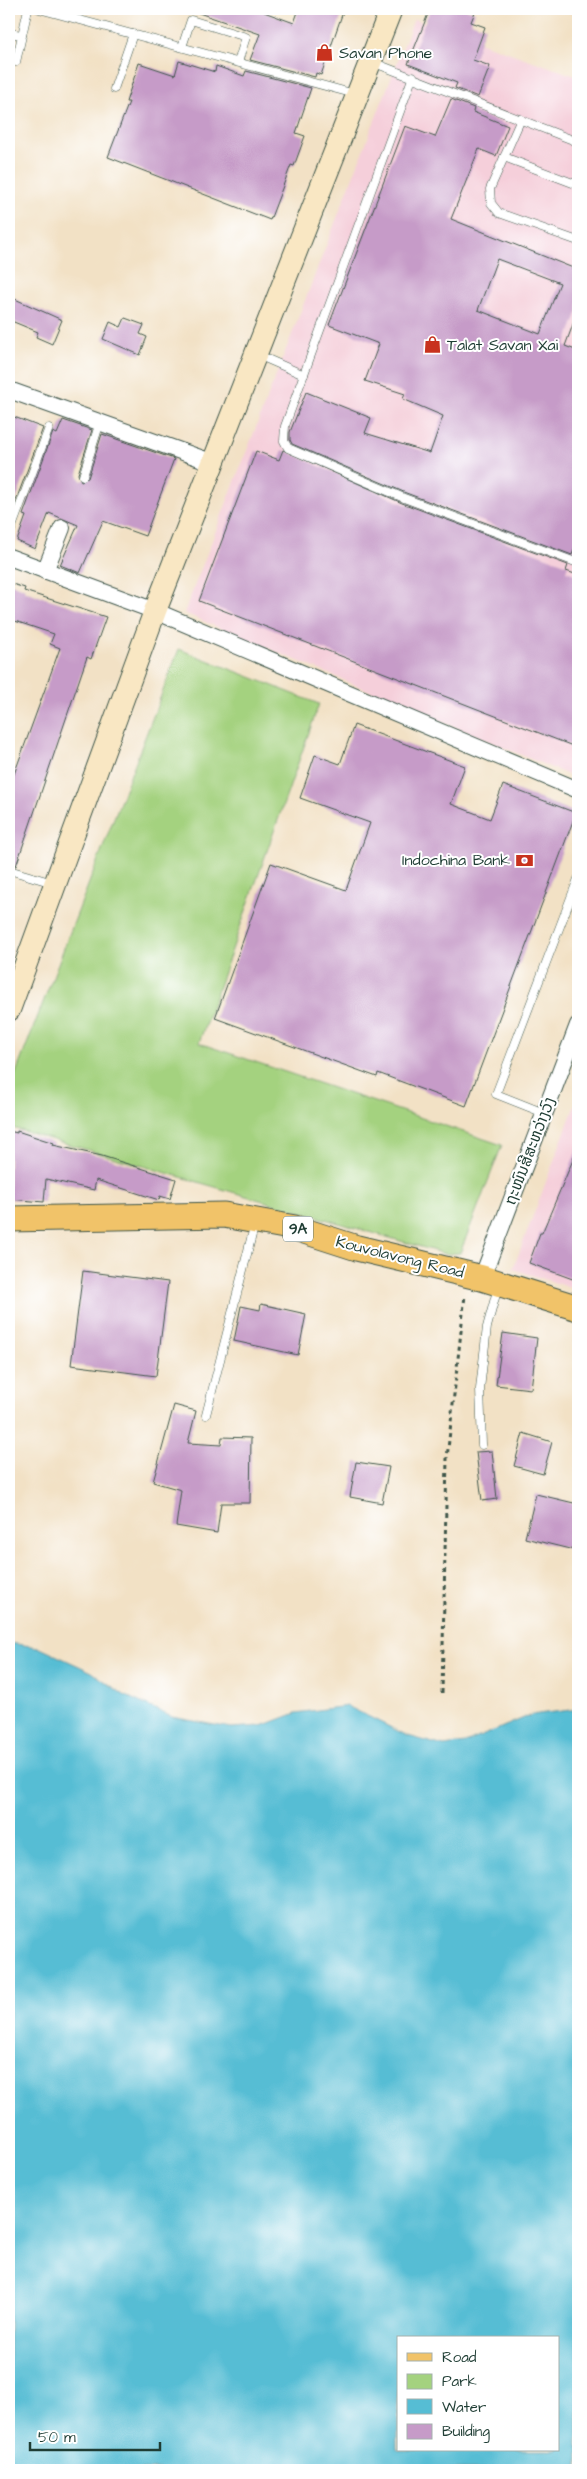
<svg xmlns="http://www.w3.org/2000/svg" width="587" height="2479" viewBox="0 0 587 2479" font-family="'Architects Daughter','Noto Sans Lao',sans-serif">
<style>
.built{fill:#f5cfda}
.green{fill:#a4d27f;stroke:#62885a}
.water{fill:#56bdd4;stroke:#3a7d84;fill-rule:evenodd}
.building{fill:#c69bc8;fill-rule:evenodd}
.lines{fill:none;stroke-linecap:round;stroke-linejoin:round}
.lane-casing{stroke:#3f564a;stroke-width:9}
.street-casing{stroke:#3f564a;stroke-width:18}
.secondary-casing{stroke:#3f564a;stroke-width:24}
.primary-casing{stroke:#3f564a;stroke-width:27}
.path{stroke:#3f564a;stroke-width:3;stroke-dasharray:4 4;stroke-linecap:butt}
.lane{stroke:#fff;stroke-width:8}
.street{stroke:#fff;stroke-width:16}
.secondary{stroke:#f9e7c3;stroke-width:22}
.primary{stroke:#f1c369;stroke-width:25}
.labels{text-anchor:middle;dominant-baseline:central;stroke-width:4;stroke-linejoin:round;paint-order:stroke}
.shield{fill:#fff;stroke:#627771;stroke-width:1}
.shield-label{font-size:15px;font-weight:bold;fill:#1f3d34}
.poi-label{font-size:16px;fill:#1f3d34;stroke:#fff;text-anchor:start}
.street-label{font-size:16px;fill:#1f3d34;stroke:#fff}
</style>
<rect width="100%" height="100%" fill="#fff"/>
<filter id="ink" filterUnits="userSpaceOnUse"><feTurbulence type="fractalNoise" baseFrequency=".02" numOctaves="2"/><feDisplacementMap in="SourceGraphic" scale="10" xChannelSelector="R" yChannelSelector="G"/><feConvolveMatrix kernelMatrix="1 2 1 2 8 2 1 2 1" color-interpolation-filters="sRGB"/></filter>
<filter id="wash" filterUnits="userSpaceOnUse"><feTurbulence type="fractalNoise" baseFrequency=".0096" numOctaves="4" result="noise"/><feDisplacementMap in="SourceGraphic" scale="20" xChannelSelector="R" yChannelSelector="G"/><feGaussianBlur stdDeviation="1.12" result="paint"/><feColorMatrix in="noise" values="0 0 0 0 0 0 0 0 0 0 0 0 0 0 0 0 0 1.4 0 .05"/><feComposite in="paint" operator="in"/></filter>
<g filter="url(#wash)">
<rect width="100%" height="100%" fill="#f2e1c5"/>
<g class="built">
<polygon points="414,19 578,77 578,779 184,613"/>
<polygon points="578,1097 578,1290 513,1269"/>
</g>
<polygon class="green" points="179,649 319,704 199,1043 502,1145 460,1253 445,1254 9,1127 9,1091"/>
<path class="water" d="M9,1643L38,1647L92,1672L124,1695L172,1717L231,1728L262,1726L296,1713L347,1706L408,1736L444,1746L465,1743L531,1715L578,1709V2470H9ZM398,2338H558V2450H398Z"/>
<g id="blocks">
<g class="building">
<polygon points="194,9 265,9 264,12 294,23 299,9 344,9 321,75 316,73 315,77 250,60 260,34 193,11"/>
<polygon points="430,9 467,9 475,12 471,22 485,27 473,60 490,66 478,97 455,88 457,83 408,64"/>
<polygon points="179,61 215,72 216,66 244,76 246,71 311,88 296,133 305,136 294,166 291,165 270,220 108,157 129,102 126,102 139,63 175,75"/>
<path d="M451,99L474,108L473,112L508,126L496,156L479,149L451,219L578,270V311L565,346L578,351V539L572,555L406,493L292,444L290,440V432L306,392L371,418L365,433L430,453L443,416L403,399L405,394L365,381L379,344L329,325L405,126L435,137ZM497,259L560,283L540,334L478,310Z"/>
<polygon points="15,299 62,320 52,344 36,337 38,332 9,320 9,313"/>
<polygon points="125,318 144,325 140,334 147,337 140,355 103,339 110,322 121,327"/>
<polygon points="9,415 43,428 12,511 9,510"/>
<polygon points="63,420 92,430 78,474 81,481 88,478 102,434 174,459 145,536 103,521 80,573 60,565 78,525 49,513 35,549 17,541 26,516 23,515 53,432 57,434"/>
<polygon points="283,450 402,503 568,565 566,571 578,575 578,748 199,601 256,451 279,460"/>
<polygon points="9,583 25,588 24,591 106,617 91,659 87,657 16,866 9,864 9,788 60,648 50,644 54,634 9,619"/>
<polygon points="354,725 465,766 451,804 490,819 503,785 576,813 466,1106 378,1073 377,1077 215,1018 271,863 346,890 370,823 300,798 315,755 340,764"/>
<polygon points="9,1131 17,1133 17,1131 54,1143 53,1145 102,1156 176,1179 170,1199 160,1196 159,1200 96,1180 94,1190 46,1179 44,1202 9,1199"/>
<polygon points="578,1148 578,1281 529,1263 540,1233 542,1233"/>
<polygon points="83,1271 168,1282 156,1376 71,1365"/>
<polygon points="261,1304 306,1314 298,1355 234,1341 241,1306 260,1310"/>
<polygon points="503,1333 537,1338 531,1389 496,1385"/>
<polygon points="174,1405 196,1411 188,1443 221,1445 222,1437 251,1438 250,1503 221,1503 217,1533 176,1526 181,1490 153,1482"/>
<polygon points="523,1433 552,1442 543,1474 514,1466"/>
<polygon points="492,1451 497,1499 482,1501 476,1452"/>
<polygon points="356,1462 389,1467 382,1503 350,1497"/>
<polygon points="536,1494 578,1504 578,1551 525,1538"/>
</g>
</g>
</g>
<g filter="url(#ink)">
<use href="#blocks" fill-opacity="0" stroke="#3f564a" stroke-width="1"/>
<g class="lines">
<defs>
<g id="lane">
<polyline points="39,9 355,94"/>
<polyline points="9,33 22,35"/>
<polyline points="182,47 191,20 246,37 238,62"/>
<polyline points="16,62 28,9"/>
<polyline points="372,62 578,142"/>
<polyline points="413,76 285,426 284,441 288,448 404,498 578,563"/>
<polyline points="114,89 133,34"/>
<polyline points="9,104 11,93"/>
<polyline points="521,119 490,189 491,203 499,213 578,241"/>
<polyline points="504,157 578,185"/>
<polyline points="258,355 304,375"/>
<polyline points="83,476 100,422"/>
<polyline points="9,535 49,428"/>
<polyline points="9,870 53,883"/>
<polyline points="544,1113 496,1094 578,879"/>
<polyline points="206,1415 255,1223"/>
<polyline points="482,1445 480,1389 487,1327 498,1287"/>
</g>
<g id="street">
<polyline points="9,390 214,463"/>
<polyline points="9,557 155,611 578,790"/>
<polyline points="45,571 62,528"/>
<polyline points="482,1278 578,1025"/>
</g>
<polyline id="secondary" points="9,1010 155,611 391,9"/>
<polyline id="primary" points="9,1219 224,1215 295,1228 357,1248 482,1278 578,1308"/>
</defs>
<use href="#lane" class="lane-casing"/>
<use href="#street" class="street-casing"/>
<use href="#secondary" class="secondary-casing"/>
<use href="#primary" class="primary-casing"/>
<polyline class="path" points="442,1693 447,1458 465,1295"/>
<use href="#lane" class="lane"/>
<use href="#street" class="street"/>
<use href="#secondary" class="secondary"/>
<use href="#primary" class="primary"/>
</g>
</g>
<defs>
<symbol id="shop-bare" viewBox="-9 -9 18 18"><path d="M-5-2.5h2.3a2.7 3.5 0 0 1 5.4 0H5L5.5 6h-11ZM-1.5-2.5h3a1.5 2.3 0 0 0-3 0Z" fill="#c8321e" stroke="#fff" stroke-width="2.5" paint-order="stroke"/></symbol>
<symbol id="bank-bare" viewBox="-9 -9 18 18"><path d="M-6-4H6V4H-6ZM0-2.3a2.3 2.3 0 1 0 0 4.6a2.3 2.3 0 1 0 0-4.6Z" fill="#c8321e" stroke="#fff" stroke-width="2.5" paint-order="stroke"/></symbol>
</defs>
<g fill-rule="evenodd">
<use href="#shop-bare" x="312" y="40" width="25" height="25"/>
<use href="#shop-bare" x="420" y="332" width="25" height="25"/>
<use href="#bank-bare" x="512" y="848" width="25" height="25"/>
</g>
<g class="labels">
<rect class="shield" x="283" y="1216.5" width="30" height="25" rx="4"/>
<g class="shield-label">
<text x="298" y="1229">9A</text>
</g>
<g class="poi-label">
<text x="339" y="53">Savan Phone</text>
<text x="447" y="345">Talat Savan Xai</text>
<text x="510" y="860" text-anchor="end">Indochina Bank</text>
</g>
<g class="street-label">
<text transform="translate(530 1151) rotate(-69)">ຖະໜົນສີສະຫວ່າງວົງ</text>
<text transform="translate(400 1257) rotate(14)">Kouvolavong Road</text>
</g>
</g>
<rect width="587" height="2479" fill="none" stroke="#fff" stroke-width="30"/>
<rect x="397" y="2336" width="162" height="115" fill="#ffffff" stroke="#a5b1ae"/>
<rect x="407" y="2353" width="25" height="8" fill="#f1c369" stroke="#a5b1ae"/>
<text x="442" y="2362" font-size="15" fill="#1f3d34">Road</text>
<rect x="407" y="2374" width="25" height="15" fill="#a4d27f" stroke="#a5b1ae"/>
<text x="442" y="2386" font-size="15" fill="#1f3d34">Park</text>
<rect x="407" y="2399" width="25" height="15" fill="#56bdd4" stroke="#a5b1ae"/>
<text x="442" y="2412" font-size="15" fill="#1f3d34">Water</text>
<rect x="407" y="2424" width="25" height="15" fill="#c69bc8" stroke="#a5b1ae"/>
<text x="442" y="2436" font-size="15" fill="#1f3d34">Building</text>
<path d="M30 2442v8h130v-8" fill="none" stroke="#1f3d34" stroke-width="2.5"/>
<text x="38" y="2442" font-size="15" fill="#1f3d34" stroke="#ffffff" stroke-width="4" paint-order="stroke">50 m</text>
</svg>
